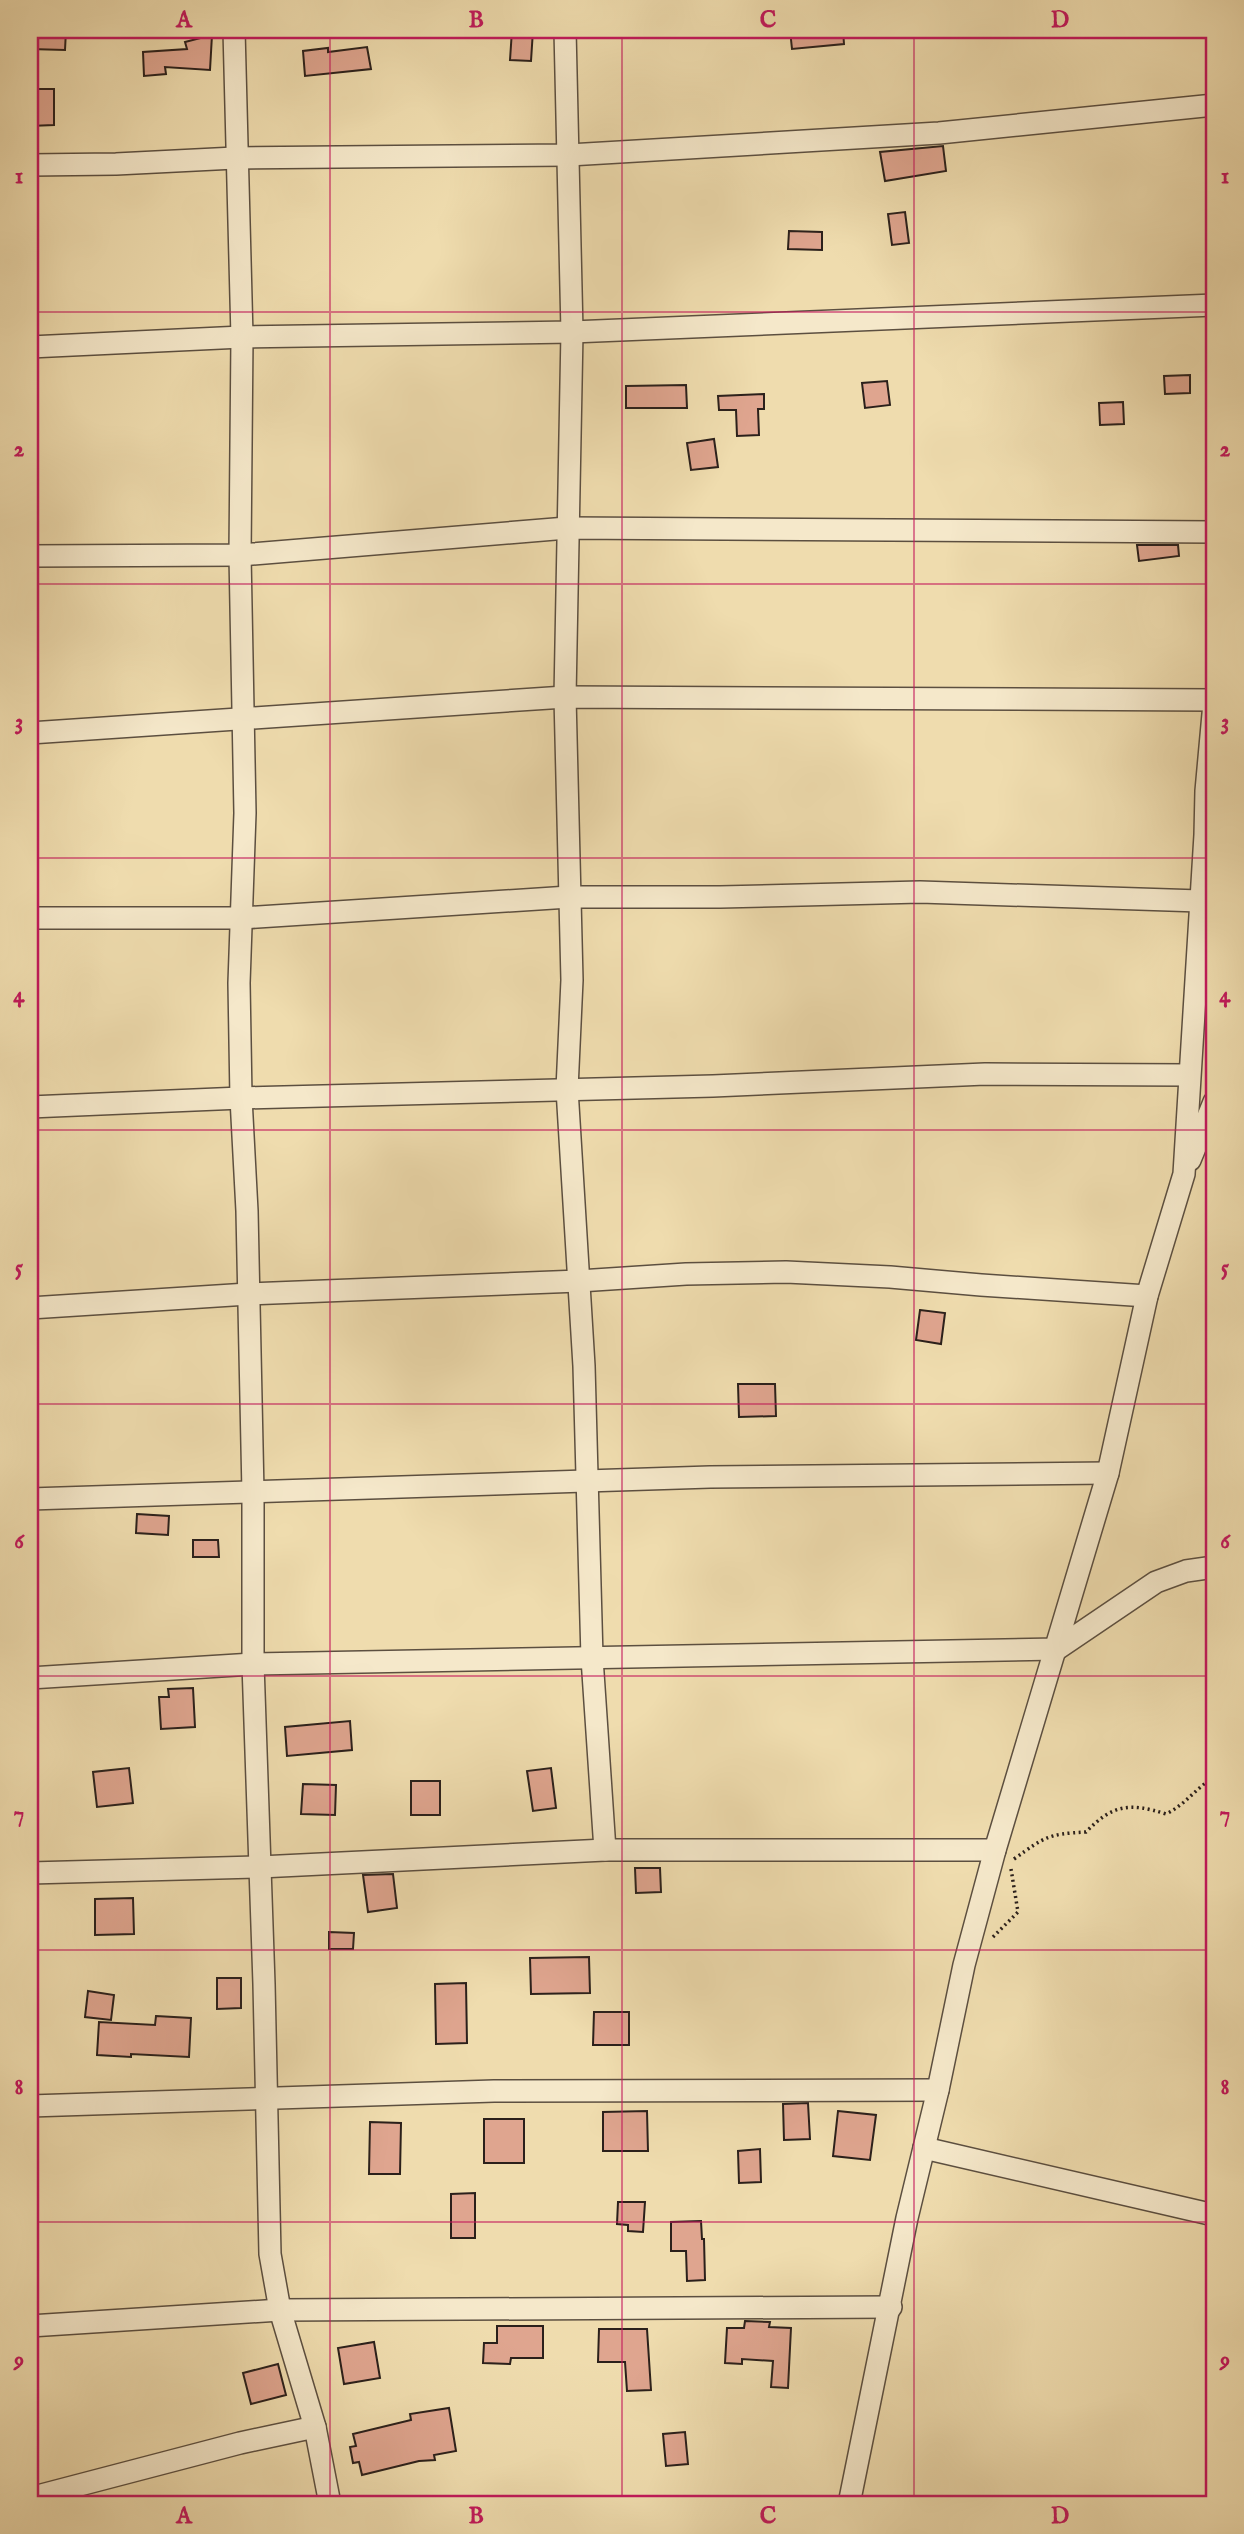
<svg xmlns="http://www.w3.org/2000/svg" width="1244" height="2534" viewBox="0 0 1244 2534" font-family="'IM FELL English',serif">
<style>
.building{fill:#dfa58f;stroke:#2b201b;stroke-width:2}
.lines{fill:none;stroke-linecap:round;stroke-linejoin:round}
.street-casing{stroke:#5c4f40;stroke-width:24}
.path{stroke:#2b201b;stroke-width:3.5;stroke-dasharray:2 3.5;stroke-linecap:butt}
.street{stroke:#f5e8ca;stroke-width:21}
.grid{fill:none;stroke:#c2185b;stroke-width:2;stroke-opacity:0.55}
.neatline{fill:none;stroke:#c2185b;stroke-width:2.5}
.grid-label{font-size:23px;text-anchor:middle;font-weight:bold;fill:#c2185b}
</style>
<rect width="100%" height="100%" fill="#efdcae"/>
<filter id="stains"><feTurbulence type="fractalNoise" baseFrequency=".00286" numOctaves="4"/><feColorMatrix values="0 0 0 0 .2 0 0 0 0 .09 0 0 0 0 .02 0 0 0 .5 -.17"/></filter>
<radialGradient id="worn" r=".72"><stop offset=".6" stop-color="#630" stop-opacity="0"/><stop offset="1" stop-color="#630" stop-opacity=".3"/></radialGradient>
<g class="building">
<polygon points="30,30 66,30 65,50 30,49"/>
<polygon points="512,30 533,30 531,61 510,60"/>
<polygon points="790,30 843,30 844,44 792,49"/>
<polygon points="212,35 210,70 165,67 166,74 144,76 143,52 187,49 185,42"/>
<polygon points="367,47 371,69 305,76 303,51 328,48 328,52"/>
<polygon points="30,89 54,89 54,125 30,126"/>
<polygon points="943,146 946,171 885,181 880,152"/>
<polygon points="905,212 909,243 892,245 888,214"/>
<polygon points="789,231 822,232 822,250 788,249"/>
<polygon points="1190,375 1190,393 1165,394 1164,376"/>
<polygon points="887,381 890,405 865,408 862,383"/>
<polygon points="686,385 687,408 626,408 626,386"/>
<polygon points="764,394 764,409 758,409 759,435 737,436 736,410 719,410 718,396"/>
<polygon points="1123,402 1124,424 1100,425 1099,403"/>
<polygon points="714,439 718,467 691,470 687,443"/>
<polygon points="1137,545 1178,545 1179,556 1139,561"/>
<polygon points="920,1310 945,1313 941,1344 916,1340"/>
<polygon points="738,1384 775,1384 776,1416 739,1417"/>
<polygon points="137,1514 169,1516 168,1535 136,1533"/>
<polygon points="193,1540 218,1540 219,1557 193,1557"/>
<polygon points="193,1688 195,1727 161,1729 159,1697 169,1697 168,1689"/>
<polygon points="350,1721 352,1750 287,1756 285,1727"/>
<polygon points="129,1768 133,1803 97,1807 93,1772"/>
<polygon points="551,1768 556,1808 533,1811 527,1771"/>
<rect x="411" y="1781" width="29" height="34"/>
<polygon points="303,1784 336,1785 335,1815 301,1814"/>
<polygon points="635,1868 660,1868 661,1892 636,1893"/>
<polygon points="393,1874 397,1908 368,1912 363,1875"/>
<polygon points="133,1898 134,1934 95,1935 95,1899"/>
<polygon points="329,1932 354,1933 353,1949 329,1949"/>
<polygon points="589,1957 590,1993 531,1994 530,1958"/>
<polygon points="217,1978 241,1978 241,2008 217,2009"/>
<polygon points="466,1983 467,2043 436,2044 435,1984"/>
<polygon points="88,1991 114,1995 111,2020 85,2017"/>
<polygon points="594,2012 629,2012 629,2045 593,2045"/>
<polygon points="156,2016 191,2018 189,2057 131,2054 131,2057 97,2055 99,2022 155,2025"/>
<polygon points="808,2103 810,2139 784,2140 783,2104"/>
<polygon points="647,2111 648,2151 603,2151 603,2112"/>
<polygon points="838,2111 876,2115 870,2160 833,2156"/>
<rect x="484" y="2119" width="40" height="44"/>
<polygon points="370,2122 401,2123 400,2174 369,2174"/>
<polygon points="760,2149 761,2182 739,2183 738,2151"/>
<polygon points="475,2193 475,2238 451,2238 451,2194"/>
<polygon points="618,2202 645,2202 643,2232 628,2231 628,2225 617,2224"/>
<polygon points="701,2221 702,2239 704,2239 705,2280 687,2281 686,2251 671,2251 671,2222"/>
<polygon points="745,2321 770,2322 769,2327 791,2328 788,2388 771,2387 773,2361 742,2359 742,2364 725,2363 727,2328 744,2328"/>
<polygon points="497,2326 543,2326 543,2358 511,2358 510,2364 483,2363 484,2343 497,2343"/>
<polygon points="599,2329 647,2329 651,2390 627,2391 625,2362 598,2362"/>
<polygon points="374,2342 380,2378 344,2384 338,2348"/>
<polygon points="278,2364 286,2395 251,2404 243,2373"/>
<polygon points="449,2408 456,2451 434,2455 435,2460 419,2461 362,2475 359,2462 353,2463 350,2447 356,2446 353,2434 411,2420 410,2414"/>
<polygon points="685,2432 688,2464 666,2466 663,2434"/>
</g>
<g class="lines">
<defs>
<g id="street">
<polyline points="234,30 242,337 240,555 245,813 239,983 241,1098 247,1211 253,1493 253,1664 264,1984 270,2254 280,2310 315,2427 330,2504"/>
<polyline points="565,30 572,332 565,697 572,980 567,1089 584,1366 592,1658 605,1850"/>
<polyline points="30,165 116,164 235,158 569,155 939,133 1214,105"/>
<polyline points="30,347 242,337 572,332 1214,305"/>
<polyline points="30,556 240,555 567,528 1214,532"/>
<polyline points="30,733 565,697 1214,700"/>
<polyline points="30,918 242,918 569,897 720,897 920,892 1200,901"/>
<polyline points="30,1107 241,1098 713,1086 985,1074 1189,1075"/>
<polyline points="1190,1160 1214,1102"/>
<polyline points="30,1308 248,1294 579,1281 686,1274 786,1272 890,1277 981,1285 1147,1296"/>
<polyline points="30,1499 710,1477 1108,1473"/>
<polyline points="30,1678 253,1664 1057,1649 1156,1582 1186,1571 1214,1567"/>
<polyline points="30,1873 260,1867 605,1850 995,1850"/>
<polyline points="30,2106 494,2091 938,2090"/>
<polyline points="924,2148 1214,2215"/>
<polyline points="30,2326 280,2310 891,2307"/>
<polyline points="30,2498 240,2443 315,2427"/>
<polyline points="849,2504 907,2218 938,2090 964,1965 995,1850 1108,1473 1147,1296 1184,1174 1205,835 1206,791 1214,703"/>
</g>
</defs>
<use href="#street" class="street-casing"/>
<g class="path">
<path d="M1014,1859C1045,1837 1047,1834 1086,1832C1112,1805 1129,1802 1166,1814C1185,1805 1196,1788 1214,1777"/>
<polyline points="993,1937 1018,1912 1011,1869"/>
</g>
<use href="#street" class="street"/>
</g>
<path class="grid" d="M330,30V2504M622,30V2504M914,30V2504M30,312H1214M30,584H1214M30,858H1214M30,1130H1214M30,1404H1214M30,1676H1214M30,1950H1214M30,2222H1214"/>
<rect width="1244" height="2534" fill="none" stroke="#efdcae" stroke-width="77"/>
<rect x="38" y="38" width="1168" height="2458" class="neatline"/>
<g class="grid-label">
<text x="184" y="27">A</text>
<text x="476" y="27">B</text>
<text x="768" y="27">C</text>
<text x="1060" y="27">D</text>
<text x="19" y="183">1</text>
<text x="1225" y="183">1</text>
<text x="19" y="456">2</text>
<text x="1225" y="456">2</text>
<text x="19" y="729">3</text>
<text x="1225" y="729">3</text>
<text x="19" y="1002">4</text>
<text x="1225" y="1002">4</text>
<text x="19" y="1275">5</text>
<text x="1225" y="1275">5</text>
<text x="19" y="1548">6</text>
<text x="1225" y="1548">6</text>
<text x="19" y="1821">7</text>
<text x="1225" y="1821">7</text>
<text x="19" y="2094">8</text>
<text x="1225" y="2094">8</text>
<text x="19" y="2367">9</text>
<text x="1225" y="2367">9</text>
<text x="184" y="2523">A</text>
<text x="476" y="2523">B</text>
<text x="768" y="2523">C</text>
<text x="1060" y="2523">D</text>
</g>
<rect width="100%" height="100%" filter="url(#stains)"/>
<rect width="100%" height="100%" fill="url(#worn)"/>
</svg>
